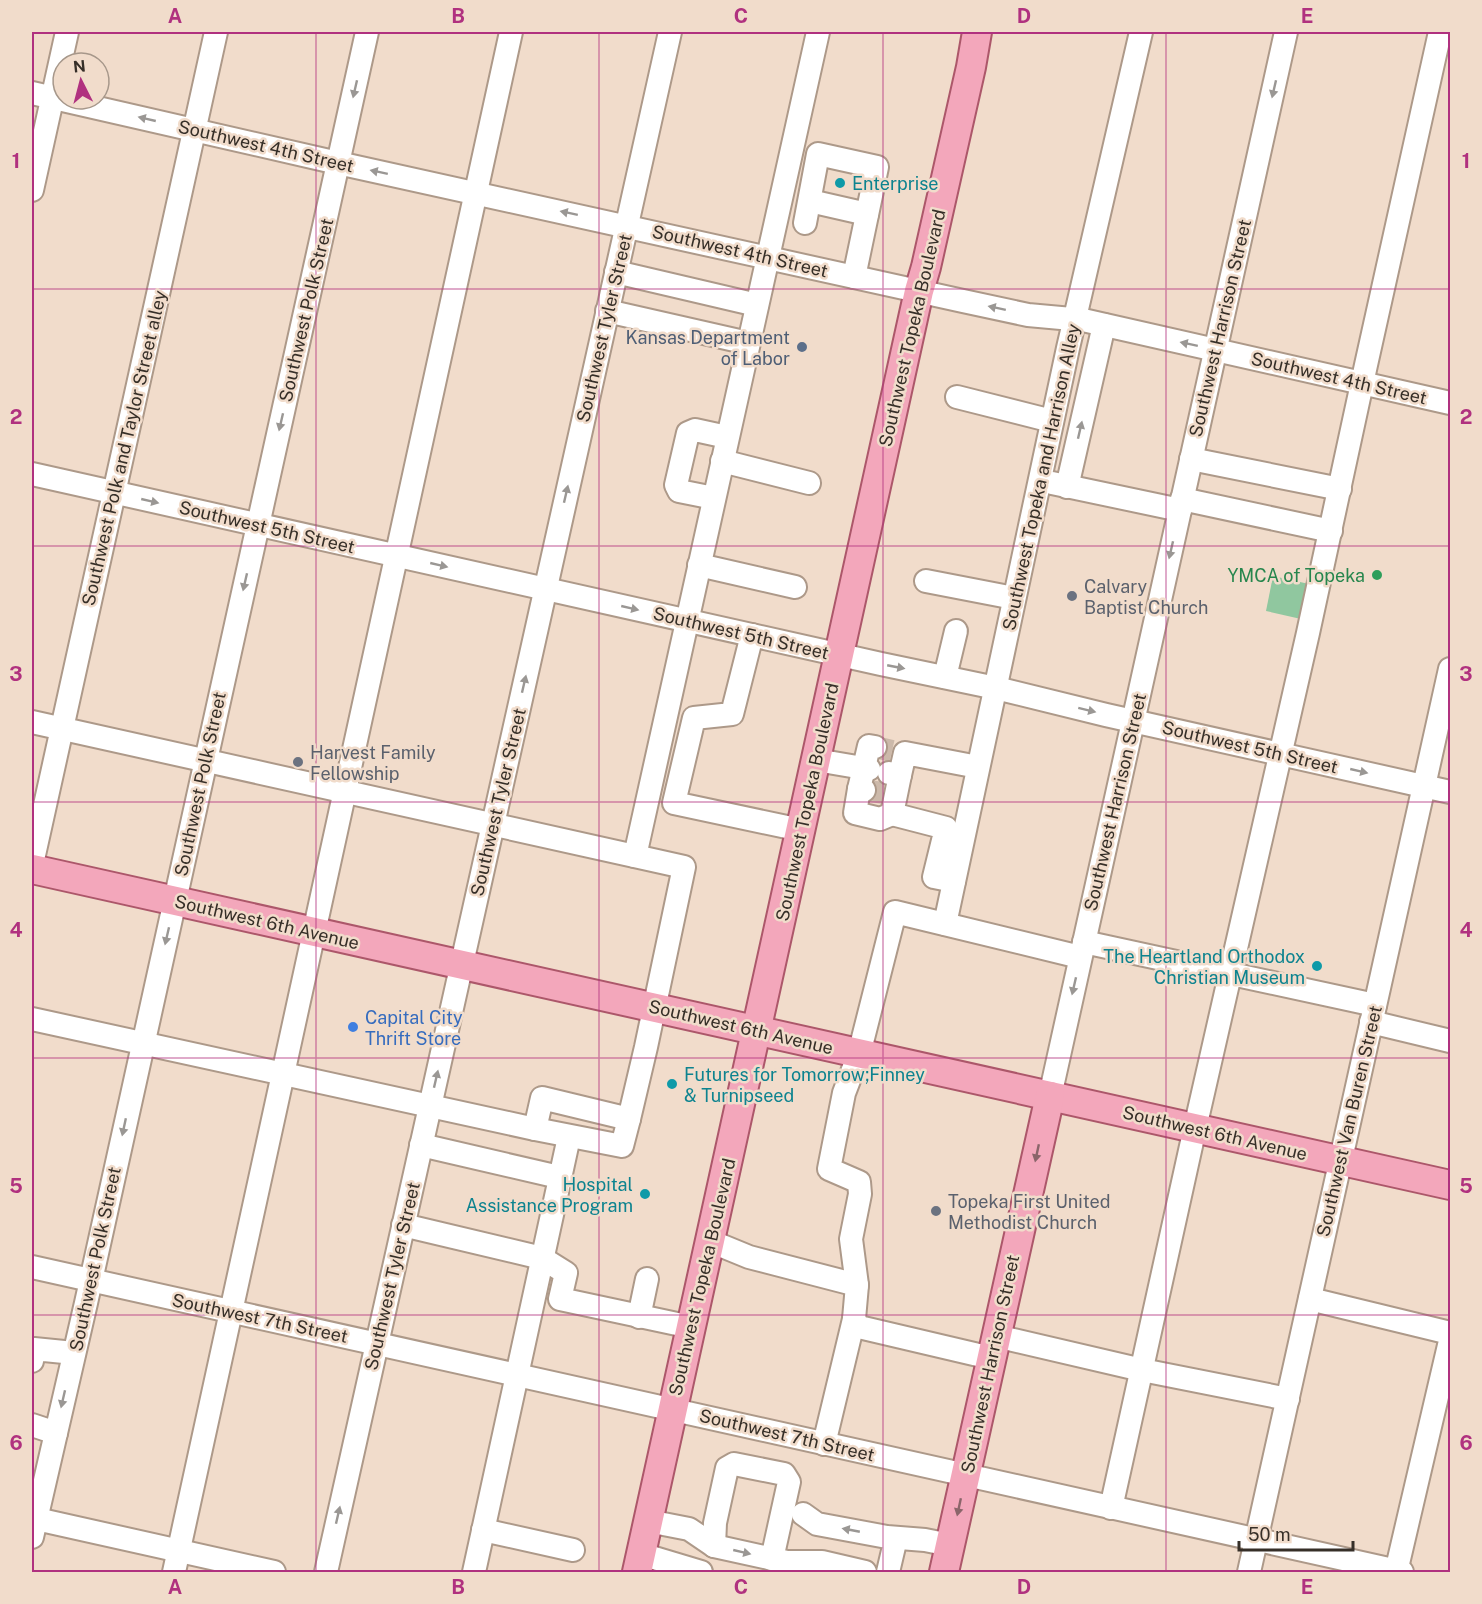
<svg xmlns="http://www.w3.org/2000/svg" width="1482" height="1604" viewBox="0 0 1482 1604" font-family="'Public Sans',sans-serif">
<style>
.green{fill:#90c79f}
.lines{fill:none;stroke-linecap:round;stroke-linejoin:round}
.minor-tunnel{stroke:#ccb9aa;stroke-width:22;stroke-dasharray:22 11;stroke-linecap:butt}
.minor-casing{stroke:#ad9989;stroke-width:26}
.major-casing{stroke:#ac576a;stroke-width:32}
.minor{stroke:#fff;stroke-width:22}
.major{stroke:#f3a7bb;stroke-width:28}
.oneway{fill:#9a9794}
.oneway2{fill:#8b656a}
.grid{fill:none;stroke:#b0317f;stroke-width:1.5;stroke-opacity:0.55}
.culture-dot{fill:#0f9aa8;stroke:#f1dccb;stroke-width:2}
.service-dot{fill:#5c6f8a;stroke:#f1dccb;stroke-width:2}
.leisure-dot{fill:#2e9e5b;stroke:#f1dccb;stroke-width:2}
.worship-dot{fill:#6b7280;stroke:#f1dccb;stroke-width:2}
.shop-dot{fill:#3f7fe0;stroke:#f1dccb;stroke-width:2}
.labels{text-anchor:middle;dominant-baseline:central;stroke-width:5;stroke-linejoin:round;paint-order:stroke}
.street-label{font-size:18px;fill:#362f28;stroke:#f1dccb}
.culture-label{font-size:18px;fill:#0d838f;stroke:#f1dccb;text-anchor:start}
.service-label{font-size:18px;fill:#4e5e75;stroke:#f1dccb;text-anchor:end}
.leisure-label{font-size:18px;fill:#27864d;stroke:#f1dccb;text-anchor:end}
.worship-label{font-size:18px;fill:#5b616d;stroke:#f1dccb;text-anchor:start}
.shop-label{font-size:18px;fill:#366cbe;stroke:#f1dccb;text-anchor:start}
.neatline{fill:none;stroke:#b0317f;stroke-width:2}
.grid-label{font-size:20px;text-anchor:middle;font-weight:bold;fill:#b0317f}
</style>
<rect width="100%" height="100%" fill="#f1dccb"/>
<polygon class="green" points="1273,576 1309,584 1301,619 1266,611"/>
<g class="lines">
<g class="minor-tunnel">
<polyline points="875,747 892,751"/>
<polyline points="864,790 883,793"/>
</g>
<defs>
<g id="minor">
<polyline points="32,93 338,163 963,301 1028,315 1083,320 1450,403"/>
<polyline points="32,190 67,32"/>
<polyline points="810,201 867,214"/>
<polyline points="805,223 818,154 877,167 854,277"/>
<polyline points="616,272 757,305"/>
<polyline points="607,311 748,343"/>
<polyline points="957,397 1052,421"/>
<polyline points="1191,459 1340,489"/>
<polyline points="722,461 809,483"/>
<polyline points="32,474 881,664 996,688 1106,715 1450,792"/>
<polyline points="1052,483 1180,510"/>
<polyline points="1067,487 1104,325"/>
<polyline points="714,498 679,491 676,485 688,433 695,430 727,437"/>
<polyline points="1182,499 1331,531"/>
<polyline points="699,565 795,587"/>
<polyline points="926,581 1014,598"/>
<polyline points="752,635 732,714 694,718 674,803 801,830"/>
<polyline points="945,677 956,631"/>
<polyline points="32,722 684,867 646,1047 629,1119 542,1098 535,1129"/>
<polyline points="816,760 869,769"/>
<polyline points="889,773 900,775 892,814 946,828 934,877 954,881"/>
<polyline points="900,775 905,753 978,767"/>
<polyline points="859,789 855,813 880,819 892,814"/>
<polyline points="864,790 859,789 869,746 875,747"/>
<polyline points="635,856 818,32"/>
<polyline points="32,864 216,32"/>
<polyline points="945,924 1068,348 1141,32"/>
<polyline points="1084,942 1375,1005"/>
<polyline points="32,1019 535,1129 622,1146 629,1119"/>
<polyline points="1371,1022 1450,1041"/>
<polyline points="1050,1096 1286,32"/>
<polyline points="421,1145 559,1177"/>
<polyline points="403,1225 542,1258 566,1273 560,1299 691,1327"/>
<polyline points="710,1241 749,1257 857,1285 854,1319 859,1327 991,1358"/>
<polyline points="32,1267 1402,1572"/>
<polyline points="857,1285 851,1239 860,1194 859,1182 829,1169 844,1093 859,1054 895,912 1080,957"/>
<polyline points="1310,1299 1450,1333"/>
<polyline points="639,1317 647,1279"/>
<polyline points="996,1336 1142,1370 1288,1399"/>
<polyline points="32,1361 34,1349 74,1353"/>
<polyline points="32,1425 56,1433"/>
<polyline points="824,1444 854,1319"/>
<polyline points="1111,1508 1195,1128 1308,633 1366,365 1440,32"/>
<polyline points="803,1514 817,1524 887,1537 925,1540 950,1545"/>
<polyline points="32,1518 274,1572"/>
<polyline points="648,1521 689,1529 714,1546 787,1562 822,1562 865,1572"/>
<polyline points="483,1530 573,1550"/>
<polyline points="32,1537 86,1303 367,32"/>
<polyline points="714,1546 715,1523 727,1468 734,1464 784,1474 789,1482 772,1559"/>
<polyline points="641,1554 701,1572"/>
<polyline points="174,1572 511,32"/>
<polyline points="326,1572 670,32"/>
<polyline points="474,1572 569,1137"/>
<polyline points="888,1572 896,1538"/>
<polyline points="1249,1572 1450,669"/>
<polyline points="1396,1572 1450,1341"/>
</g>
<g id="major">
<polyline points="32,869 1450,1185"/>
<polyline points="637,1572 919,291 926,267 971,67 977,32"/>
<polyline points="944,1572 1050,1096"/>
</g>
</defs>
<use href="#minor" class="minor-casing"/>
<use href="#major" class="major-casing"/>
<use href="#minor" class="minor"/>
<use href="#major" class="major"/>
</g>
<defs><path id="oneway-solid" d="M-6-.8H1V-3.2L6.5 0L1 3.2V.8H-6Z" transform="scale(1.5)"/></defs>
<g class="oneway">
<use href="#oneway-solid" transform="translate(355 89) rotate(103)"/>
<use href="#oneway-solid" transform="translate(1274 89) rotate(103)"/>
<use href="#oneway-solid" transform="translate(147 119) rotate(-167)"/>
<use href="#oneway-solid" transform="translate(379 172) rotate(-168)"/>
<use href="#oneway-solid" transform="translate(569 213) rotate(-168)"/>
<use href="#oneway-solid" transform="translate(997 308) rotate(-168)"/>
<use href="#oneway-solid" transform="translate(1189 344) rotate(-168)"/>
<use href="#oneway-solid" transform="translate(281 422) rotate(103)"/>
<use href="#oneway-solid" transform="translate(1080 430) rotate(-77)"/>
<use href="#oneway-solid" transform="translate(566 494) rotate(-77)"/>
<use href="#oneway-solid" transform="translate(150 501) rotate(13)"/>
<use href="#oneway-solid" transform="translate(1171 550) rotate(103)"/>
<use href="#oneway-solid" transform="translate(439 565) rotate(13)"/>
<use href="#oneway-solid" transform="translate(245 582) rotate(103)"/>
<use href="#oneway-solid" transform="translate(630 608) rotate(13)"/>
<use href="#oneway-solid" transform="translate(896 667) rotate(11)"/>
<use href="#oneway-solid" transform="translate(524 684) rotate(-77)"/>
<use href="#oneway-solid" transform="translate(1087 710) rotate(14)"/>
<use href="#oneway-solid" transform="translate(1359 771) rotate(13)"/>
<use href="#oneway-solid" transform="translate(167 936) rotate(103)"/>
<use href="#oneway-solid" transform="translate(1074 986) rotate(103)"/>
<use href="#oneway-solid" transform="translate(436 1079) rotate(-77)"/>
<use href="#oneway-solid" transform="translate(124 1127) rotate(102)"/>
<use href="#oneway-solid" transform="translate(63 1399) rotate(103)"/>
<use href="#oneway-solid" transform="translate(338 1515) rotate(-77)"/>
<use href="#oneway-solid" transform="translate(851 1530) rotate(-169)"/>
<use href="#oneway-solid" transform="translate(742 1552) rotate(13)"/>
</g>
<g class="oneway2">
<use href="#oneway-solid" transform="translate(1037 1153) rotate(102)"/>
<use href="#oneway-solid" transform="translate(959 1507) rotate(102)"/>
</g>
<path class="grid" d="M316,32V1572M599,32V1572M883,32V1572M1166,32V1572M32,289H1450M32,546H1450M32,802H1450M32,1058H1450M32,1315H1450"/>
<g class="culture-dot">
<circle cx="840" cy="183" r="6"/>
<circle cx="1317" cy="966" r="6"/>
<circle cx="672" cy="1084" r="6"/>
<circle cx="645" cy="1194" r="6"/>
</g>
<circle class="service-dot" cx="802" cy="347" r="6"/>
<circle class="leisure-dot" cx="1377" cy="575" r="6"/>
<g class="worship-dot">
<circle cx="1072" cy="596" r="6"/>
<circle cx="298" cy="762" r="6"/>
<circle cx="936" cy="1211" r="6"/>
</g>
<circle class="shop-dot" cx="353" cy="1027" r="6"/>
<g class="labels">
<g class="street-label">
<text transform="translate(266 146) rotate(13)">Southwest 4th Street</text>
<text transform="translate(740 251) rotate(13)">Southwest 4th Street</text>
<text transform="translate(306 310) rotate(-77)">Southwest Polk Street</text>
<text transform="translate(604 328) rotate(-77)">Southwest Tyler Street</text>
<text transform="translate(912 328) rotate(-77)">Southwest Topeka Boulevard</text>
<text transform="translate(1220 328) rotate(-77)">Southwest Harrison Street</text>
<text transform="translate(1339 378) rotate(13)">Southwest 4th Street</text>
<text transform="translate(124 448) rotate(-77)">Southwest Polk and Taylor Street alley</text>
<text transform="translate(1041 477) rotate(-78)">Southwest Topeka and Harrison Alley</text>
<text transform="translate(267 527) rotate(13)">Southwest 5th Street</text>
<text transform="translate(741 633) rotate(13)">Southwest 5th Street</text>
<text transform="translate(1250 747) rotate(13)">Southwest 5th Street</text>
<text transform="translate(200 784) rotate(-78)">Southwest Polk Street</text>
<text transform="translate(498 802) rotate(-77)">Southwest Tyler Street</text>
<text transform="translate(807 802) rotate(-78)">Southwest Topeka Boulevard</text>
<text transform="translate(1115 802) rotate(-77)">Southwest Harrison Street</text>
<text transform="translate(267 922) rotate(13)">Southwest 6th Avenue</text>
<text transform="translate(741 1027) rotate(13)">Southwest 6th Avenue</text>
<text transform="translate(1349 1121) rotate(-77)">Southwest Van Buren Street</text>
<text transform="translate(1215 1133) rotate(13)">Southwest 6th Avenue</text>
<text transform="translate(95 1259) rotate(-78)">Southwest Polk Street</text>
<text transform="translate(392 1276) rotate(-77)">Southwest Tyler Street</text>
<text transform="translate(702 1277) rotate(-77)">Southwest Topeka Boulevard</text>
<text transform="translate(260 1318) rotate(12)">Southwest 7th Street</text>
<text transform="translate(990 1364) rotate(-78)">Southwest Harrison Street</text>
<text transform="translate(787 1435) rotate(13)">Southwest 7th Street</text>
</g>
<g class="culture-label">
<text x="852" y="183">Enterprise</text>
<text x="1305" y="956" text-anchor="end">The Heartland Orthodox<tspan x="1305" dy="21">Christian Museum</tspan></text>
<text x="684" y="1074">Futures for Tomorrow;Finney<tspan x="684" dy="21">&amp; Turnipseed</tspan></text>
<text x="633" y="1184" text-anchor="end">Hospital<tspan x="633" dy="21">Assistance Program</tspan></text>
</g>
<g class="service-label">
<text x="790" y="337">Kansas Department<tspan x="790" dy="21">of Labor</tspan></text>
</g>
<g class="leisure-label">
<text x="1365" y="575">YMCA of Topeka</text>
</g>
<g class="worship-label">
<text x="1084" y="586">Calvary<tspan x="1084" dy="21">Baptist Church</tspan></text>
<text x="310" y="752">Harvest Family<tspan x="310" dy="21">Fellowship</tspan></text>
<text x="948" y="1201">Topeka First United<tspan x="948" dy="21">Methodist Church</tspan></text>
</g>
<g class="shop-label">
<text x="365" y="1017">Capital City<tspan x="365" dy="21">Thrift Store</tspan></text>
</g>
</g>
<rect width="1482" height="1604" fill="none" stroke="#f1dccb" stroke-width="66"/>
<g transform="translate(81 81) rotate(354)"><circle r="28" fill="#f1dccb" stroke="#a6978a" stroke-width="1.5"/>
<path d="M0-4.5L10 22L0 15L-10 22Z" fill="#b0317f"/>
<text y="-9" font-size="16" font-weight="bold" text-anchor="middle" fill="#362f28">N</text>
</g>
<path d="M1239 1541v9h114v-9" fill="none" stroke="#362f28" stroke-width="3"/>
<text x="1248" y="1541" font-size="18" fill="#362f28" stroke="#f1dccb" stroke-width="4.5" paint-order="stroke">50 m</text>
<rect x="33" y="33" width="1416" height="1538" class="neatline"/>
<g class="grid-label">
<text x="175" y="23">A</text>
<text x="458" y="23">B</text>
<text x="741" y="23">C</text>
<text x="1024" y="23">D</text>
<text x="1307" y="23">E</text>
<text x="16" y="168">1</text>
<text x="1466" y="168">1</text>
<text x="16" y="424">2</text>
<text x="1466" y="424">2</text>
<text x="16" y="681">3</text>
<text x="1466" y="681">3</text>
<text x="16" y="937">4</text>
<text x="1466" y="937">4</text>
<text x="16" y="1193">5</text>
<text x="1466" y="1193">5</text>
<text x="16" y="1450">6</text>
<text x="1466" y="1450">6</text>
<text x="175" y="1594">A</text>
<text x="458" y="1594">B</text>
<text x="741" y="1594">C</text>
<text x="1024" y="1594">D</text>
<text x="1307" y="1594">E</text>
</g>
</svg>
